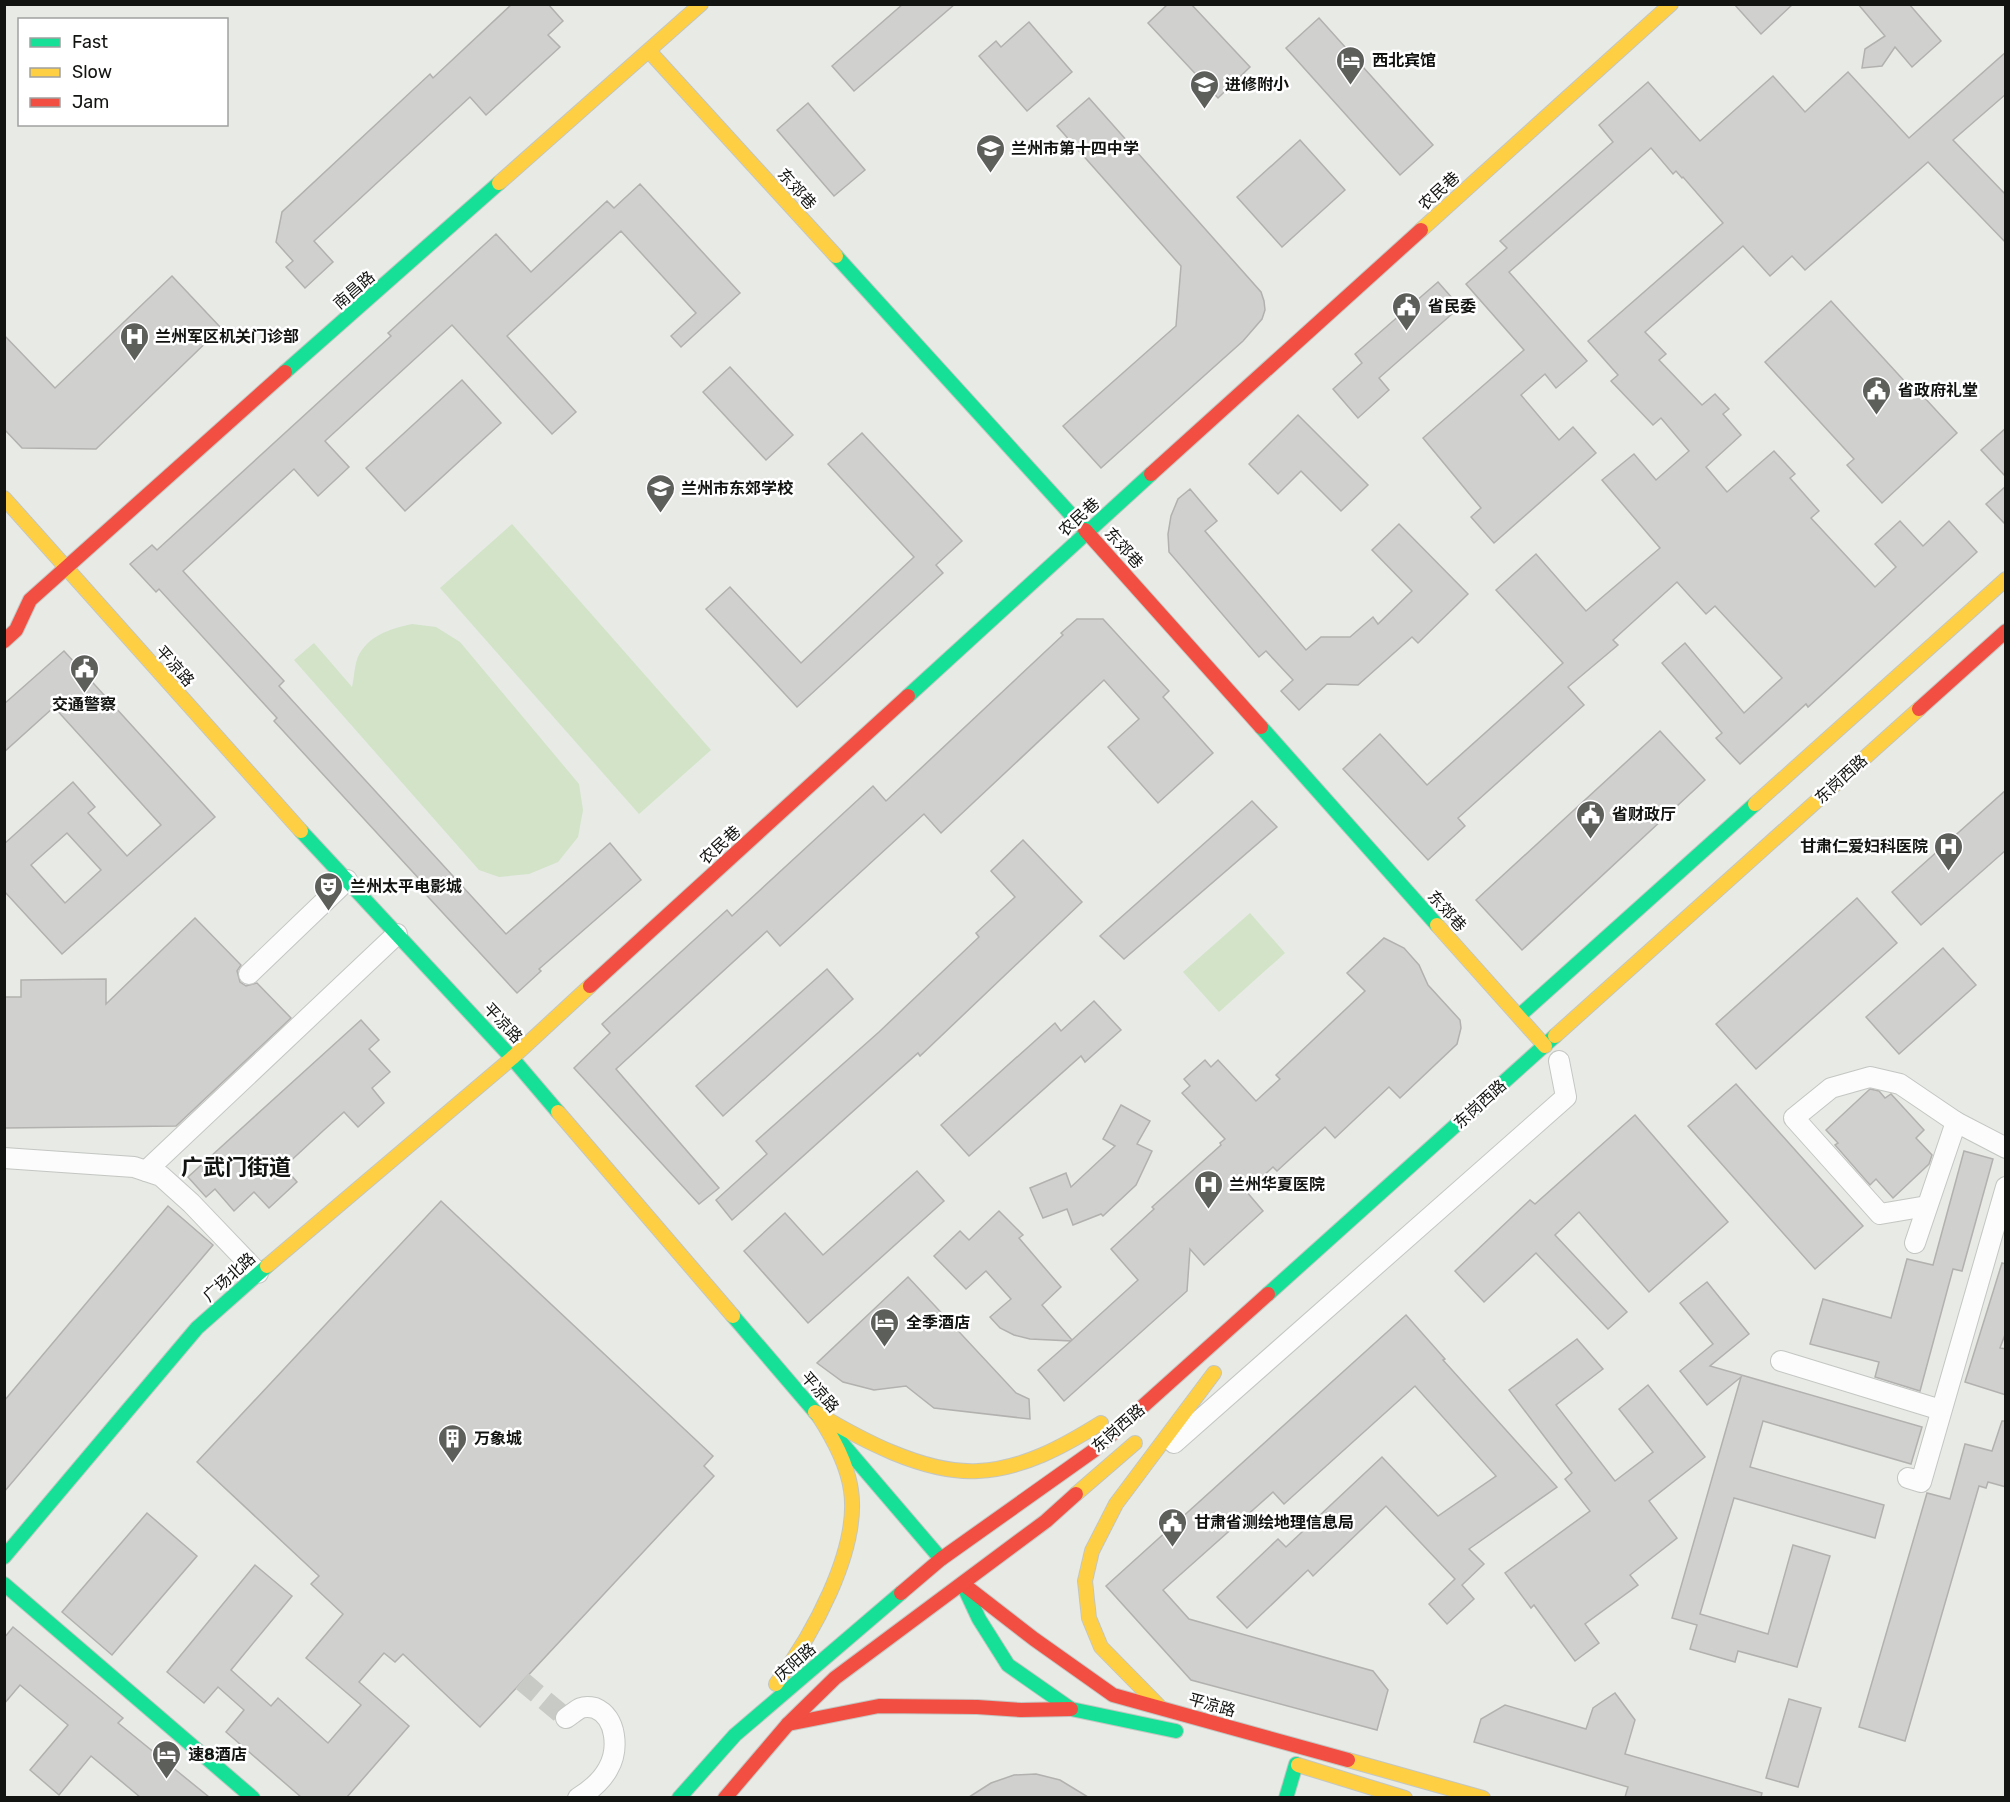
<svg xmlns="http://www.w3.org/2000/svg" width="2010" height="1802" viewBox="0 0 2010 1802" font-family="Rubik,'Noto Sans SC',sans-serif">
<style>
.green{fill:#d2e3c8}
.building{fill:#d0d0ce;stroke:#b2b1af;stroke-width:1.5;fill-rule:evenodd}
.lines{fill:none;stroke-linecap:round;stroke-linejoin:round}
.street-tunnel{stroke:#c7cac5;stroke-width:20;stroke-dasharray:20 10;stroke-linecap:butt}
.street-casing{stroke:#c3c6c2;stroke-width:22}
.fast-casing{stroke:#c3c6c2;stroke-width:16}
.slow-casing{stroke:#c3c6c2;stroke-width:16}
.jam-casing{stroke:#c3c6c2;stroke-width:16}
.street{stroke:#fbfcfb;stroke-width:20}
.fast{stroke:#16e098;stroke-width:14}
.slow{stroke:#ffcf43;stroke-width:14}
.jam{stroke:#f24e42;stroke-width:14}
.labels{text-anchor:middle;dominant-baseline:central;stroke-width:5;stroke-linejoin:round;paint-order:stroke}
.poi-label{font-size:16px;font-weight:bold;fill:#121411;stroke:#fff;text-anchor:start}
.street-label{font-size:16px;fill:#121411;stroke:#fff}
.district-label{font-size:22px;font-weight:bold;fill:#121411;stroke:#fff}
</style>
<rect width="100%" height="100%" fill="#e7eae5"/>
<g class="green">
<polygon points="512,524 711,750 639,814 440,588"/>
<path d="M412,624L436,627L460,642L579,784L583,810L578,837L558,862L529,874L499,877L479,870L294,660L314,643L352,687C354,679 354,671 356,663C363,637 389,629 412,624Z"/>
<polygon points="1250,913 1285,953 1219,1012 1183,972"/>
</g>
<g class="building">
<polygon points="512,4 548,4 563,21 548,35 560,47 486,115 470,97 314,241 333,262 305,288 286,267 293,261 276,242 282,212 430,74 433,78"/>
<polygon points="903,4 955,4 854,91 832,66"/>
<polygon points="1168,4 1191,4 1250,67 1218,98 1148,23"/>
<polygon points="1734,4 1793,4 1761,34"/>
<polygon points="1858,4 1909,4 1941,41 1912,67 1895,47 1882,66 1862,68 1865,49 1885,36"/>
<polygon points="1319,18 1433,145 1400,175 1286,48"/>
<polygon points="1029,22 1072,72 1027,111 979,56 996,41 1001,47"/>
<polygon points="2006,52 2006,94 1953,140 2006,195 2006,243 1928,162 1805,270 1792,256 1770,276 1743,246 1645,332 1666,354 1659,360 1702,405 1715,394 1729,409 1723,414 1741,435 1706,467 1727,492 1774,451 1795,474 1790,478 1819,511 1811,518 1875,587 1896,567 1875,544 1900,521 1923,546 1949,521 1977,552 1808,707 1806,704 1740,764 1716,738 1722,733 1662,663 1685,643 1744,713 1782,678 1715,606 1706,614 1677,582 1613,640 1618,645 1568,687 1584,705 1458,818 1465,826 1428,860 1343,769 1380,734 1427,785 1563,663 1496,590 1536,554 1586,611 1660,548 1602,480 1634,454 1656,480 1689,451 1661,418 1653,425 1611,381 1618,375 1588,341 1723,223 1683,177 1682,178 1676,171 1673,174 1651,148 1509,272 1587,361 1556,388 1545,374 1521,395 1559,440 1573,427 1596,453 1494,543 1471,517 1481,508 1423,438 1524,350 1466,284 1507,248 1500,241 1613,142 1599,125 1648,82 1700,141 1773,76 1805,112 1848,72 1909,138"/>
<polygon points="1089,98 1261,292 1264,301 1265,310 1262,319 1243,341 1101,468 1063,426 1176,326 1181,266 1057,126"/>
<polygon points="808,103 865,170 834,196 777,130"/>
<polygon points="1300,140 1345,190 1282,247 1237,197"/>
<polygon points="640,184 740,293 681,347 671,336 696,313 621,231 507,336 576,412 552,434 452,325 325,441 349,467 318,496 294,469 183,571 284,681 279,686 506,934 610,843 641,880 539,969 541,971 517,993 418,886 422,882 274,721 277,718 159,589 156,592 130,564 152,545 157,550 391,336 388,333 496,234 531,272 607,201 614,208"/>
<polygon points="172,276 221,328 96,449 22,448 4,429 4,335 55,388"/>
<polygon points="1438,282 1460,307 1379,378 1389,390 1358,418 1333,389 1362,363 1355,354"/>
<polygon points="1831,301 1919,397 1922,395 1957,433 1882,503 1847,465 1854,459 1765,362"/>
<polygon points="730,367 793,435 766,460 703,392"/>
<polygon points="462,380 501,423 405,511 366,468"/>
<polygon points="1298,415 1368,485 1341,511 1301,471 1278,494 1249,464"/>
<polygon points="2006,428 2006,477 1981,450"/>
<polygon points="862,433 962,541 936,565 943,573 797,707 706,609 730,587 801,663 914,557 828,464"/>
<polygon points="2006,486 2006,525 1986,504"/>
<polygon points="1190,489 1217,521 1205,531 1306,650 1321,637 1350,637 1373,617 1378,624 1412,591 1372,550 1399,524 1468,594 1418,643 1412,637 1358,685 1327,684 1299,710 1281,691 1293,680 1266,651 1259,657 1169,552 1168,534 1171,516 1178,499"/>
<polygon points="1077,619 1103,619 1169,691 1163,697 1213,753 1158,803 1108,747 1139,719 1104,680 941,833 924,814 780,946 767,931 616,1069 719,1188 699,1204 574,1068 610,1033 602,1024 727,910 732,916 873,786 886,801 1063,635 1061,633"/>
<path d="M64,651L215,817L62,954L4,891V844L73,782L95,807L88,813L127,856L161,825L54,707L4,752V704ZM67,833L101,870L65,903L31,865Z"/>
<polygon points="1660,731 1705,780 1522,950 1476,900"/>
<polygon points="2006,790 2006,850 1921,925 1892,892"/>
<polygon points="1252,801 1277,827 1124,959 1100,936"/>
<polygon points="1023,840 1082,902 920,1056 918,1053 732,1220 716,1200 767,1154 756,1141 879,1032 979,937 976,933 1015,897 991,871"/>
<polygon points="1857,898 1897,943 1756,1069 1716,1024"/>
<polygon points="195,918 241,965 237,971 240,982 246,986 257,983 291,1018 176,1126 4,1128 4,997 21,997 21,980 106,979 106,1004"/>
<polygon points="1384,938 1404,948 1419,965 1428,985 1460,1020 1461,1028 1457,1044 1400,1098 1389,1087 1335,1138 1325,1127 1277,1171 1273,1167 1246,1191 1263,1211 1204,1265 1190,1249 1187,1291 1064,1401 1038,1370 1071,1341 1030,1339 1014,1335 1000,1328 990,1317 1011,1299 986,1271 966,1289 934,1256 960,1231 969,1240 999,1211 1023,1235 1019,1238 1061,1287 1042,1305 1072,1340 1138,1280 1111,1249 1154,1209 1152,1207 1221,1145 1220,1143 1225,1139 1182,1093 1190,1086 1184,1079 1205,1060 1211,1067 1218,1060 1256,1101 1280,1079 1276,1075 1365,991 1347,973"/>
<polygon points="1943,948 1976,985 1899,1054 1866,1017"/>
<polygon points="827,969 853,999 723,1116 696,1086"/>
<polygon points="1094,1001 1121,1030 1085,1062 1081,1056 969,1156 941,1125 1055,1023 1061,1031"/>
<polygon points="361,1020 379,1040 369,1049 390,1072 372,1088 384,1103 358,1127 344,1112 324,1130 284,1167 297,1182 269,1208 254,1192 234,1211 215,1189 206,1197 188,1177"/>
<polygon points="1736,1084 1863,1226 1815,1269 1688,1126"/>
<polygon points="1870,1089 1879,1091 1885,1098 1891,1094 1924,1130 1916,1138 1932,1155 1929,1164 1893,1198 1876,1179 1870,1185 1835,1145 1838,1143 1826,1130"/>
<polygon points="1121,1105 1150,1121 1137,1144 1152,1151 1136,1185 1103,1216 1101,1214 1073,1225 1067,1209 1043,1218 1030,1188 1066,1173 1071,1187 1115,1146 1103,1139"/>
<polygon points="1635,1115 1728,1222 1649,1292 1579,1212 1555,1235 1627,1312 1608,1329 1536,1253 1484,1302 1455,1271 1530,1200 1535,1204"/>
<polygon points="1964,1151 1993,1159 1962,1271 1953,1269 1920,1391 1875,1377 1879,1362 1810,1344 1823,1299 1891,1318 1907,1259 1933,1265"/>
<polygon points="917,1171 944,1201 808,1323 744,1251 785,1213 823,1255"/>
<polygon points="441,1201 713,1456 704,1466 714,1476 480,1727 403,1654 395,1662 384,1653 359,1682 409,1726 347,1797 301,1797 226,1732 244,1710 218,1687 204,1703 167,1672 255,1565 292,1596 231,1670 271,1706 278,1698 328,1743 361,1705 306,1658 343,1614 311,1584 319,1576 197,1462"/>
<polygon points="168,1206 213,1245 4,1492 4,1401"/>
<polygon points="2002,1263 2006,1264 2006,1332 2000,1348 2006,1349 2006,1395 1965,1382"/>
<polygon points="908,1277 1016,1393 1029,1399 1030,1419 934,1408 906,1386 874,1390 843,1382 817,1363"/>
<polygon points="1707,1282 1749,1334 1710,1366 1922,1427 1911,1464 1763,1421 1750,1467 1884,1505 1875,1538 1734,1498 1700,1614 1768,1634 1793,1545 1830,1556 1797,1667 1738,1651 1735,1662 1690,1649 1697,1625 1672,1618 1741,1377 1707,1405 1680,1371 1713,1344 1680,1303"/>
<polygon points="1406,1315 1445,1359 1443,1360 1557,1487 1469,1549 1484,1564 1462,1585 1474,1599 1447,1624 1429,1604 1455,1579 1386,1506 1313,1576 1308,1570 1247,1628 1217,1597 1278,1539 1286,1547 1382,1457 1438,1516 1496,1476 1415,1386 1284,1504 1273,1492 1163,1590 1189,1619 1373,1671 1388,1690 1377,1730 1191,1680 1106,1586"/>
<polygon points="1577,1339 1603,1369 1556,1405 1615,1481 1653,1452 1619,1409 1648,1385 1705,1457 1649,1501 1677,1538 1630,1575 1638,1585 1585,1624 1599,1643 1575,1661 1534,1605 1531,1608 1505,1573 1590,1511 1565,1479 1572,1473 1509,1390"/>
<polygon points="2002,1421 2006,1421 2006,1487 1988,1482 1986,1488 1979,1486 1905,1741 1859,1727 1927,1493 1950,1499 1965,1444 1992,1451"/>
<polygon points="147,1513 197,1556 112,1655 62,1612"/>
<polygon points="13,1627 123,1718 118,1723 209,1797 140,1797 91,1756 59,1795 30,1770 68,1725 20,1685 4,1704 4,1638"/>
<polygon points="1615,1693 1635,1720 1625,1754 1762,1793 1761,1797 1625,1797 1628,1787 1474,1742 1481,1719 1505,1705 1586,1729 1593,1708"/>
<polygon points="1789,1699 1821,1708 1798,1787 1766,1778"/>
<polygon points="1036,1774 1060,1780 1088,1797 969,1797 991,1783 1014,1775"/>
</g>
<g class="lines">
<polyline class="street-tunnel" points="522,1681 566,1718"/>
<defs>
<g id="street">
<polyline points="249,974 347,880"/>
<polyline points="4,1158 134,1167 161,1176 191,1203 258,1273"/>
<polyline points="146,1171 397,934"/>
<polyline points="1927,1206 1880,1214 1794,1118 1831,1088 1870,1077 1900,1084 1956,1122"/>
<polyline points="1915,1243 1956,1122 2006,1148"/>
<polyline points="1781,1361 1941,1410"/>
<polyline points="1174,1443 1566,1097 1559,1061"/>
<polyline points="1908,1478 1921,1482 2006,1187"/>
<path d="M566,1718C571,1715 576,1710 581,1708C586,1706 591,1707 595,1708C617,1717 619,1750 608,1769C601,1782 591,1790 578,1798"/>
</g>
<g id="fast">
<polyline points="836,256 1085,530"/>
<polyline points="285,372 499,183"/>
<polyline points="908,696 1151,474"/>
<polyline points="1261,727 1437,925"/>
<polyline points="301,831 512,1058 558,1112"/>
<polyline points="1519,1016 1755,804"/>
<polyline points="1268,1294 1555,1036"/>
<polyline points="733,1316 941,1559"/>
<polyline points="4,1557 197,1328 267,1266"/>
<polyline points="4,1584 253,1798"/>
<polyline points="965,1589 979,1619 1008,1665 1071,1709 1176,1731"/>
<polyline points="679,1798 735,1735 901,1593"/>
<polyline points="1286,1798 1296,1764"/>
</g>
<g id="slow">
<polyline points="649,51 836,256"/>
<polyline points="499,183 701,4"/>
<polyline points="1421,230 1671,4"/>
<polyline points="4,498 301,831"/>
<polyline points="1755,804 2006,579"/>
<polyline points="1437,925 1545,1046"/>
<polyline points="1555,1036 1919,709"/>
<polyline points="558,1112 733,1316"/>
<polyline points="267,1266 512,1058 590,986"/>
<path d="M815,1412C860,1439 924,1474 978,1471C1023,1469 1064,1446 1101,1423"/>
<polyline points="1076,1494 1135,1443"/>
<path d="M776,1684C811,1637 860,1551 851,1490C847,1463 833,1438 818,1415"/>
<polyline points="1159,1706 1101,1647 1089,1618 1085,1581 1092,1551 1116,1504 1214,1373"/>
<polyline points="1348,1760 1483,1798"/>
<polyline points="1298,1765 1405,1798"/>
</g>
<g id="jam">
<polyline points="1151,474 1421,230"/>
<polyline points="1085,530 1261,727"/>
<polyline points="4,641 16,630 30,600 285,372"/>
<polyline points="1919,709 2006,631"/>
<polyline points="590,986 908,696"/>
<polyline points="963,1584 1034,1639 1113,1695 1348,1760"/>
<polyline points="901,1593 941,1559 1093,1451 1268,1294"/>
<polyline points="788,1724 879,1706 977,1707 1021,1710 1071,1709"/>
<polyline points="725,1798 788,1724 835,1678 1046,1521 1076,1494"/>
</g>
</defs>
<use href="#street" class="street-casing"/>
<use href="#fast" class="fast-casing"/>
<use href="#slow" class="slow-casing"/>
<use href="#jam" class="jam-casing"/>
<use href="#street" class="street"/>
<use href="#fast" class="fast"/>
<use href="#slow" class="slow"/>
<use href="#jam" class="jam"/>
</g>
<defs>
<symbol id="hotel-pin" viewBox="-11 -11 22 30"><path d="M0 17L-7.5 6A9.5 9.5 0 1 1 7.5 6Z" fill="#5d5f5b" stroke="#fff"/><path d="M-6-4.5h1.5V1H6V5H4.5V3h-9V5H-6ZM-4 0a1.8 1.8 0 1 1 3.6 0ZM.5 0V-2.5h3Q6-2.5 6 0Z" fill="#fff"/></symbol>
<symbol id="school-pin" viewBox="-11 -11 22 30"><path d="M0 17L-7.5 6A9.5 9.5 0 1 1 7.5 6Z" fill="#5d5f5b" stroke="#fff"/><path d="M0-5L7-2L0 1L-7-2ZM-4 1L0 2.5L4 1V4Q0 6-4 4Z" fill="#fff"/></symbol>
<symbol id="civic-pin" viewBox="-11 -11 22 30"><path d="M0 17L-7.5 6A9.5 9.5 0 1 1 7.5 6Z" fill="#5d5f5b" stroke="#fff"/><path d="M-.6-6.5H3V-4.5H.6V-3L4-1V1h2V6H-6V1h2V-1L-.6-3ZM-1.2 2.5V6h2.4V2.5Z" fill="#fff"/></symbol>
<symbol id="hospital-pin" viewBox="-11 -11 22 30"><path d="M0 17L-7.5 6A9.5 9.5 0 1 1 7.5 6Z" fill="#5d5f5b" stroke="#fff"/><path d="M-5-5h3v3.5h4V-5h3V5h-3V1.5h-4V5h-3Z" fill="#fff"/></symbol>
<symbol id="theatre-pin" viewBox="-11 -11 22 30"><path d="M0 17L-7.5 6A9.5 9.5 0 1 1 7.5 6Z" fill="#5d5f5b" stroke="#fff"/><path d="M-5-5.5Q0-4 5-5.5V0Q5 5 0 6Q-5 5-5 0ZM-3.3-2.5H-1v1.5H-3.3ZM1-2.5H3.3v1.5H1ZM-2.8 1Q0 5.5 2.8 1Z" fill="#fff"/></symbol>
<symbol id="building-pin" viewBox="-11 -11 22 30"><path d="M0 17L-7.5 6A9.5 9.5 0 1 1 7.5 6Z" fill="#5d5f5b" stroke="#fff"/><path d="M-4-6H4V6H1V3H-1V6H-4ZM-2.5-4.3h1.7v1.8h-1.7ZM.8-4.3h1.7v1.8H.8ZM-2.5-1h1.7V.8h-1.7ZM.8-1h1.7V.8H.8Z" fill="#fff"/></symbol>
</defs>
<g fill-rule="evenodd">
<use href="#hotel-pin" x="1334" y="44" width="33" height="45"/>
<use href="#school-pin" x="1188" y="68" width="33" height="45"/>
<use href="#school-pin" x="974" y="132" width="33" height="45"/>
<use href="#civic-pin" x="1390" y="290" width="33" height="45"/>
<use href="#hospital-pin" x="118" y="320" width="33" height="45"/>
<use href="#civic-pin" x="1860" y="374" width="33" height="45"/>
<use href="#school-pin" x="644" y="472" width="33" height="45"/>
<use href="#civic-pin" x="68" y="652" width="33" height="45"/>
<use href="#civic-pin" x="1574" y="798" width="33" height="45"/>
<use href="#hospital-pin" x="1932" y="830" width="33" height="45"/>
<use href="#theatre-pin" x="312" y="870" width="33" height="45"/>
<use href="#hospital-pin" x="1192" y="1168" width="33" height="45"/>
<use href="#hotel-pin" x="868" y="1306" width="33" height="45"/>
<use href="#building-pin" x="436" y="1422" width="33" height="45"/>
<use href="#civic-pin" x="1156" y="1506" width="33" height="45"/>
<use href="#hotel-pin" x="150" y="1738" width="33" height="45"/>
</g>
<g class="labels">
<g class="poi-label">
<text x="1372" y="60">西北宾馆</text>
<text x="1225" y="84">进修附小</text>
<text x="1011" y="148">兰州市第十四中学</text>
<text x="1428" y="306">省民委</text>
<text x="155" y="336">兰州军区机关门诊部</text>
<text x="1898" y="390">省政府礼堂</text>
<text x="681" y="488">兰州市东郊学校</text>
<text x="84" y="704" text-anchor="middle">交通警察</text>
<text x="1612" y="814">省财政厅</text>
<text x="1928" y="846" text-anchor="end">甘肃仁爱妇科医院</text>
<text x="350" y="886">兰州太平电影城</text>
<text x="1229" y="1184">兰州华夏医院</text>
<text x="906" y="1322">全季酒店</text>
<text x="474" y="1438">万象城</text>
<text x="1194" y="1522">甘肃省测绘地理信息局</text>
<text x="188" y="1754">速8酒店</text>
</g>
<g class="street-label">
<text transform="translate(797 189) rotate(48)">东郊巷</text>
<text transform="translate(1439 191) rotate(-42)">农民巷</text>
<text transform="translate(354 290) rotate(-41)">南昌路</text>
<text transform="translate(1079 517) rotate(-42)">农民巷</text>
<text transform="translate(1124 548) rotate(48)">东郊巷</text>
<text transform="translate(175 666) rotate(48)">平凉路</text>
<text transform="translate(1841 779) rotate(-42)">东岗西路</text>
<text transform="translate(720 845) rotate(-42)">农民巷</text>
<text transform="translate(1447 911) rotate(48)">东郊巷</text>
<text transform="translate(503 1023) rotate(47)">平凉路</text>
<text transform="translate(1480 1104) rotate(-42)">东岗西路</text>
<text transform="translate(229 1277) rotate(-42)">广场北路</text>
<text transform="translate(820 1392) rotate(49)">平凉路</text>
<text transform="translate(1118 1428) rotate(-41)">东岗西路</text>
<text transform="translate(795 1662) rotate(-41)">庆阳路</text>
<text transform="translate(1212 1705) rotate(15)">平凉路</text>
</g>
<g class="district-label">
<text x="236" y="1167">广武门街道</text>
</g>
</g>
<rect width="2010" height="1802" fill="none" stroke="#121411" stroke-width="12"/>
<rect x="18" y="18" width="210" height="108" fill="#ffffff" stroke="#a0a1a0" stroke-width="1.5"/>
<rect x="30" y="38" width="30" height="9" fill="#16e098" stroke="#a0a1a0" stroke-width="1.5"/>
<text x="72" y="48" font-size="18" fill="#121411">Fast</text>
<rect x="30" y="68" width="30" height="9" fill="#ffcf43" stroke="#a0a1a0" stroke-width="1.5"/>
<text x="72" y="78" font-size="18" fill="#121411">Slow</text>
<rect x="30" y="98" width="30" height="9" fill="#f24e42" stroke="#a0a1a0" stroke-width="1.5"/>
<text x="72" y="108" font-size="18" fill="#121411">Jam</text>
</svg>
